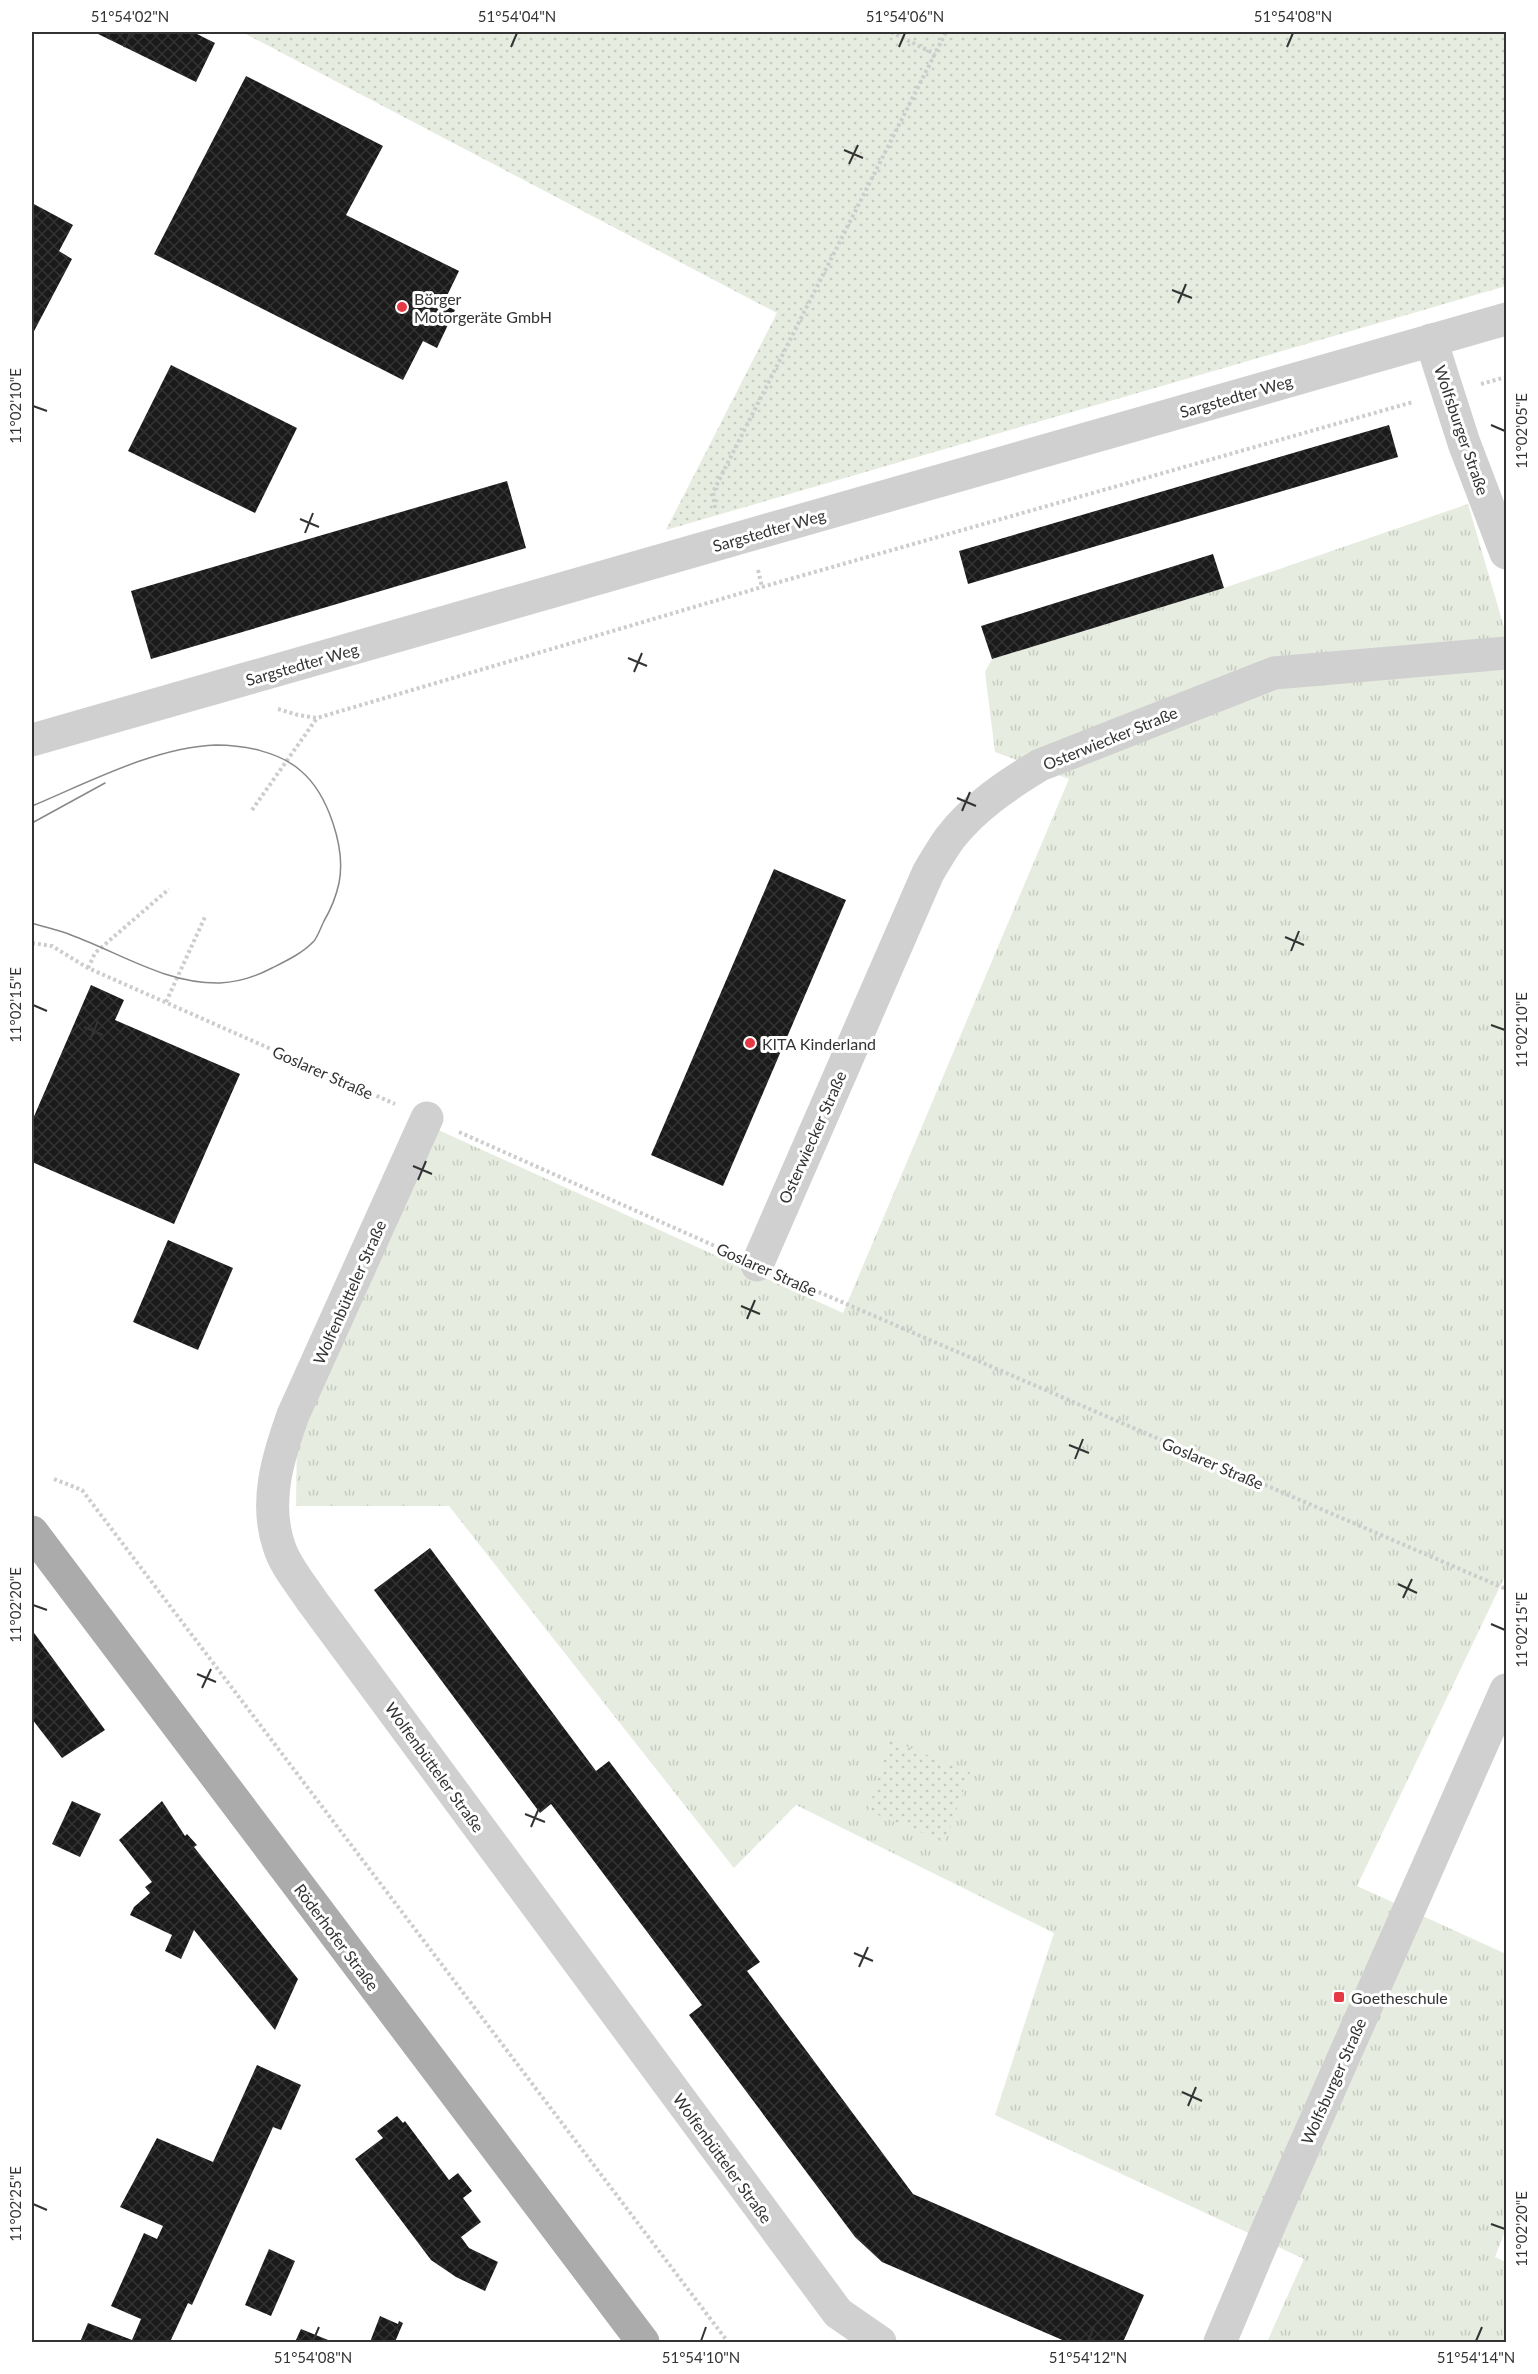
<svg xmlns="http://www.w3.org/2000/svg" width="1538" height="2374" viewBox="0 0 1538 2374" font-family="Lato,sans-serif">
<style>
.grass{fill:url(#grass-tufts)}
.park{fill:url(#park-dots)}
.building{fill:url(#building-cross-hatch)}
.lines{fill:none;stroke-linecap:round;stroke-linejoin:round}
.path{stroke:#cdcdcd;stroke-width:4;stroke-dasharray:3 3;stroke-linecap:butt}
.minor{stroke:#d0d0d0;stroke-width:33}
.major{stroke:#ababab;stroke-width:33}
.tram{stroke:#888;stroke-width:1.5}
.ticks{fill:none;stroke:#333;stroke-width:2}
.poi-dot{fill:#e63946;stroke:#fff;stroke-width:2}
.labels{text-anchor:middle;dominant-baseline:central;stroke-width:6;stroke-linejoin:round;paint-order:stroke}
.poi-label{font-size:16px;fill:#333;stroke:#fff;text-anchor:start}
.street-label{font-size:16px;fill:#333;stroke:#fff}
.neatline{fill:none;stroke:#333;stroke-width:2}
.ticks-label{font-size:15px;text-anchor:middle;fill:#333}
</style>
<defs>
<pattern id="grass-tufts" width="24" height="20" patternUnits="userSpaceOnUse" patternTransform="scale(1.5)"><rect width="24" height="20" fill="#e6ecdf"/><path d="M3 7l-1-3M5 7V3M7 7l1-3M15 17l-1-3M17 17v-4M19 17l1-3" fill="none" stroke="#c6cbc0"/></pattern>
<pattern id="park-dots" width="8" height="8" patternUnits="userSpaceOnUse" patternTransform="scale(1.5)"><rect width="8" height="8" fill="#e6ecdf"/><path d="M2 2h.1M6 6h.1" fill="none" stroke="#c6cbc0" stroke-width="1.8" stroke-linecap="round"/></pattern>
<pattern id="building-cross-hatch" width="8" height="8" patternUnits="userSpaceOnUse" patternTransform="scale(1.5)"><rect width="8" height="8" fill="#1a1a1a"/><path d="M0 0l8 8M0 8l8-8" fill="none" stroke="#333"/></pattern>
</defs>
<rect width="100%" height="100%" fill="#fff"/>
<polygon class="grass" points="1468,504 1506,634 1506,1574 1357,1886 1506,1954 1506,2228 1495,2257 1506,2262 1506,2342 1267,2342 1304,2259 995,2115 1054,1933 796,1805 734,1868 449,1506 296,1506 297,1440 436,1129 843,1313 1069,779 995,752 985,672 992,659 1224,588"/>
<g class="park">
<polygon points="242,32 1506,32 1506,286 666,530 777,313"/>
<polygon points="890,1740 970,1772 945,1842 868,1811"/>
</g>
<g class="building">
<polygon points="94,32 193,32 215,43 196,82"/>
<polygon points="246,76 383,146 346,215 459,271 443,304 455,310 437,348 423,341 403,380 154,254"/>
<polygon points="32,203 73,225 59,251 72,259 32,335"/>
<polygon points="171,365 297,428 255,513 128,451"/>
<polygon points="1389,425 1398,457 968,584 959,551"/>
<polygon points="507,481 526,548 151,659 131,591"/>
<polygon points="1213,554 1224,588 992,659 981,626"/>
<polygon points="774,869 846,900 723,1186 651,1155"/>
<polygon points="91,985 124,1000 115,1020 240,1074 174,1224 32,1162 32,1121"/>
<polygon points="168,1240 233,1268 198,1350 133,1322"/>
<polygon points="430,1548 596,1771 609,1761 760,1962 747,1971 913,2194 1144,2295 1123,2342 1067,2342 882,2262 855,2237 689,2015 702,2005 551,1804 540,1813 374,1590"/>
<polygon points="32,1630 105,1730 62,1758 32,1719"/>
<polygon points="72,1801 101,1814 80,1857 52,1844"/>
<polygon points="162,1801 185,1836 187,1834 197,1845 194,1847 298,1979 275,2030 194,1930 181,1959 165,1951 172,1935 130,1915 134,1907 150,1893 145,1887 152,1882 119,1840"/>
<polygon points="257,2065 301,2085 281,2130 273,2127 192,2305 188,2303 170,2342 80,2342 88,2323 132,2340 141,2319 111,2306 144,2233 157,2239 163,2226 120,2207 157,2138 213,2162"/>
<polygon points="397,2116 403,2123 405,2121 449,2180 458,2173 472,2191 463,2198 481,2222 461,2237 469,2248 498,2262 485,2291 456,2277 431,2260 355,2159 383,2138 377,2131"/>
<polygon points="269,2249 295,2261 271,2316 245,2305"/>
<polygon points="380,2316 398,2324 399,2321 403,2323 395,2342 370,2342"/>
<polygon points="301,2329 333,2342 295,2342"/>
</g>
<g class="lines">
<g class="path">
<polyline points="891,32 935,54"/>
<polyline points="1505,284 1506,273"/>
<polyline points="1481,384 1506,377"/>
<polyline points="715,508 713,492 946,32"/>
<polyline points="758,570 762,587"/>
<polyline points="278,709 298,715 317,718 762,587 1413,402"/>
<polyline points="252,810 317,718"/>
<polyline points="32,943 52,946 88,968 395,1104"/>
<polyline points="88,968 95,953 169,889"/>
<polyline points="166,1002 205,917"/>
<polyline points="459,1132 724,1250"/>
<polyline points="791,1280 1506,1589"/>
<polyline points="54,1479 82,1490 728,2342"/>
</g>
<g class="minor">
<polyline points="1431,340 1464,443 1506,553"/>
<polyline points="32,740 1506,319"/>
<path d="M427,1118L293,1415C278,1457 264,1502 279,1546C285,1566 301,1584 312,1601L838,2313L880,2342"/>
<path d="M757,1265L928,873C935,861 942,849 950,838C974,807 1007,785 1040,765L1274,673L1506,653"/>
<polyline points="1220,2342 1269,2226 1506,1690"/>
</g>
<polyline class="major" points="32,1532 643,2342"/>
<g class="tram">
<path d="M32,806C87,783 155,747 216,745C244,745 280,752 301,771C328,794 346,848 339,883C336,897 331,909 324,921C321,927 318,936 314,941C303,953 286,961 272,968C255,977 240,982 220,983C166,984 120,953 71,935C58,930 44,927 32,923"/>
<polyline points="32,823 105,783"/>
</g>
</g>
<path class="ticks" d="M124,47L130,33M511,47L517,33M899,47L905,33M1287,47L1293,33M844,150L863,158M849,164L858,145M1172,290L1192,298M1178,303L1186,284M33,406L47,411M1491,425L1505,431M300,519L319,527M305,533L313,513M628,658L647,666M634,672L642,653M957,798L976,806M962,811L970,792M1285,937L1304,945M1291,951L1299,931M33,1005L47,1011M1491,1025L1505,1030M84,1027L103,1035M90,1040L98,1021M413,1166L432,1174M418,1180L426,1161M741,1306L760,1314M747,1319L755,1300M1069,1445L1089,1453M1075,1459L1083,1439M1398,1584L1417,1593M1403,1598L1412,1579M33,1605L47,1610M1491,1624L1505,1630M197,1674L216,1682M202,1688L211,1669M525,1814L545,1822M531,1827L539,1808M854,1953L873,1961M859,1967L868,1947M1182,2092L1202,2101M1188,2106L1196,2087M33,2204L47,2210M1491,2224L1505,2229M313,2341L319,2327M701,2341L706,2327M1088,2341L1094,2327M1476,2341L1482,2327"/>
<g class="poi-dot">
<circle cx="402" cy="307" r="6"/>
<circle cx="750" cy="1043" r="6"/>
<rect x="1333" y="1991" width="12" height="12" rx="3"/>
</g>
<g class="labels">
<g class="poi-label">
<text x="414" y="298">Börger<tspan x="414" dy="18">Motorgeräte GmbH</tspan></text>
<text x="762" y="1043">KITA Kinderland</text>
<text x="1351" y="1997">Goetheschule</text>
</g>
<g class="street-label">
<text transform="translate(1236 396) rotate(-16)">Sargstedter Weg</text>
<text transform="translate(1462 430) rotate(71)">Wolfsburger Straße</text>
<text transform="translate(769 530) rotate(-16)">Sargstedter Weg</text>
<text transform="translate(302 664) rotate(-16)">Sargstedter Weg</text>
<text transform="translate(1110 738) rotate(-22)">Osterwiecker Straße</text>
<text transform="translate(323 1072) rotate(24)">Goslarer Straße</text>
<text transform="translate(812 1137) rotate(-66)">Osterwiecker Straße</text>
<text transform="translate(767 1269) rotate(24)">Goslarer Straße</text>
<text transform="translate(349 1292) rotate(-66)">Wolfenbütteler Straße</text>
<text transform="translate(1213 1463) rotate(23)">Goslarer Straße</text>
<text transform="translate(435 1767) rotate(54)">Wolfenbütteler Straße</text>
<text transform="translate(337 1937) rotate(53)">Röderhofer Straße</text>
<text transform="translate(1333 2081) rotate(-66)">Wolfsburger Straße</text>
<text transform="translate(723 2158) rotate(54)">Wolfenbütteler Straße</text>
</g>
</g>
<rect width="1538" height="2374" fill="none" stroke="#ffffff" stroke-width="66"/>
<rect x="33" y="33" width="1472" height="2308" class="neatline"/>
<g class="ticks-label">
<text x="130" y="22">51°54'02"N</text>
<text x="517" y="22">51°54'04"N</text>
<text x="905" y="22">51°54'06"N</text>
<text x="1293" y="22">51°54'08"N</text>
<text transform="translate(16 406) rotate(-90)" y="5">11°02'10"E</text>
<text transform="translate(1522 431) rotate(-90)" y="5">11°02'05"E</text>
<text transform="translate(16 1005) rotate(-90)" y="5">11°02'15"E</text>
<text transform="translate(1522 1030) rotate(-90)" y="5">11°02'10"E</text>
<text transform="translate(16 1605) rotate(-90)" y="5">11°02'20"E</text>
<text transform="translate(1522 1630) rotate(-90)" y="5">11°02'15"E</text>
<text transform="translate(16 2204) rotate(-90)" y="5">11°02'25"E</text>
<text transform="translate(1522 2229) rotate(-90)" y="5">11°02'20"E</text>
<text x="313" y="2363">51°54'08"N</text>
<text x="701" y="2363">51°54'10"N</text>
<text x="1088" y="2363">51°54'12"N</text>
<text x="1476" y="2363">51°54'14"N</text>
</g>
</svg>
